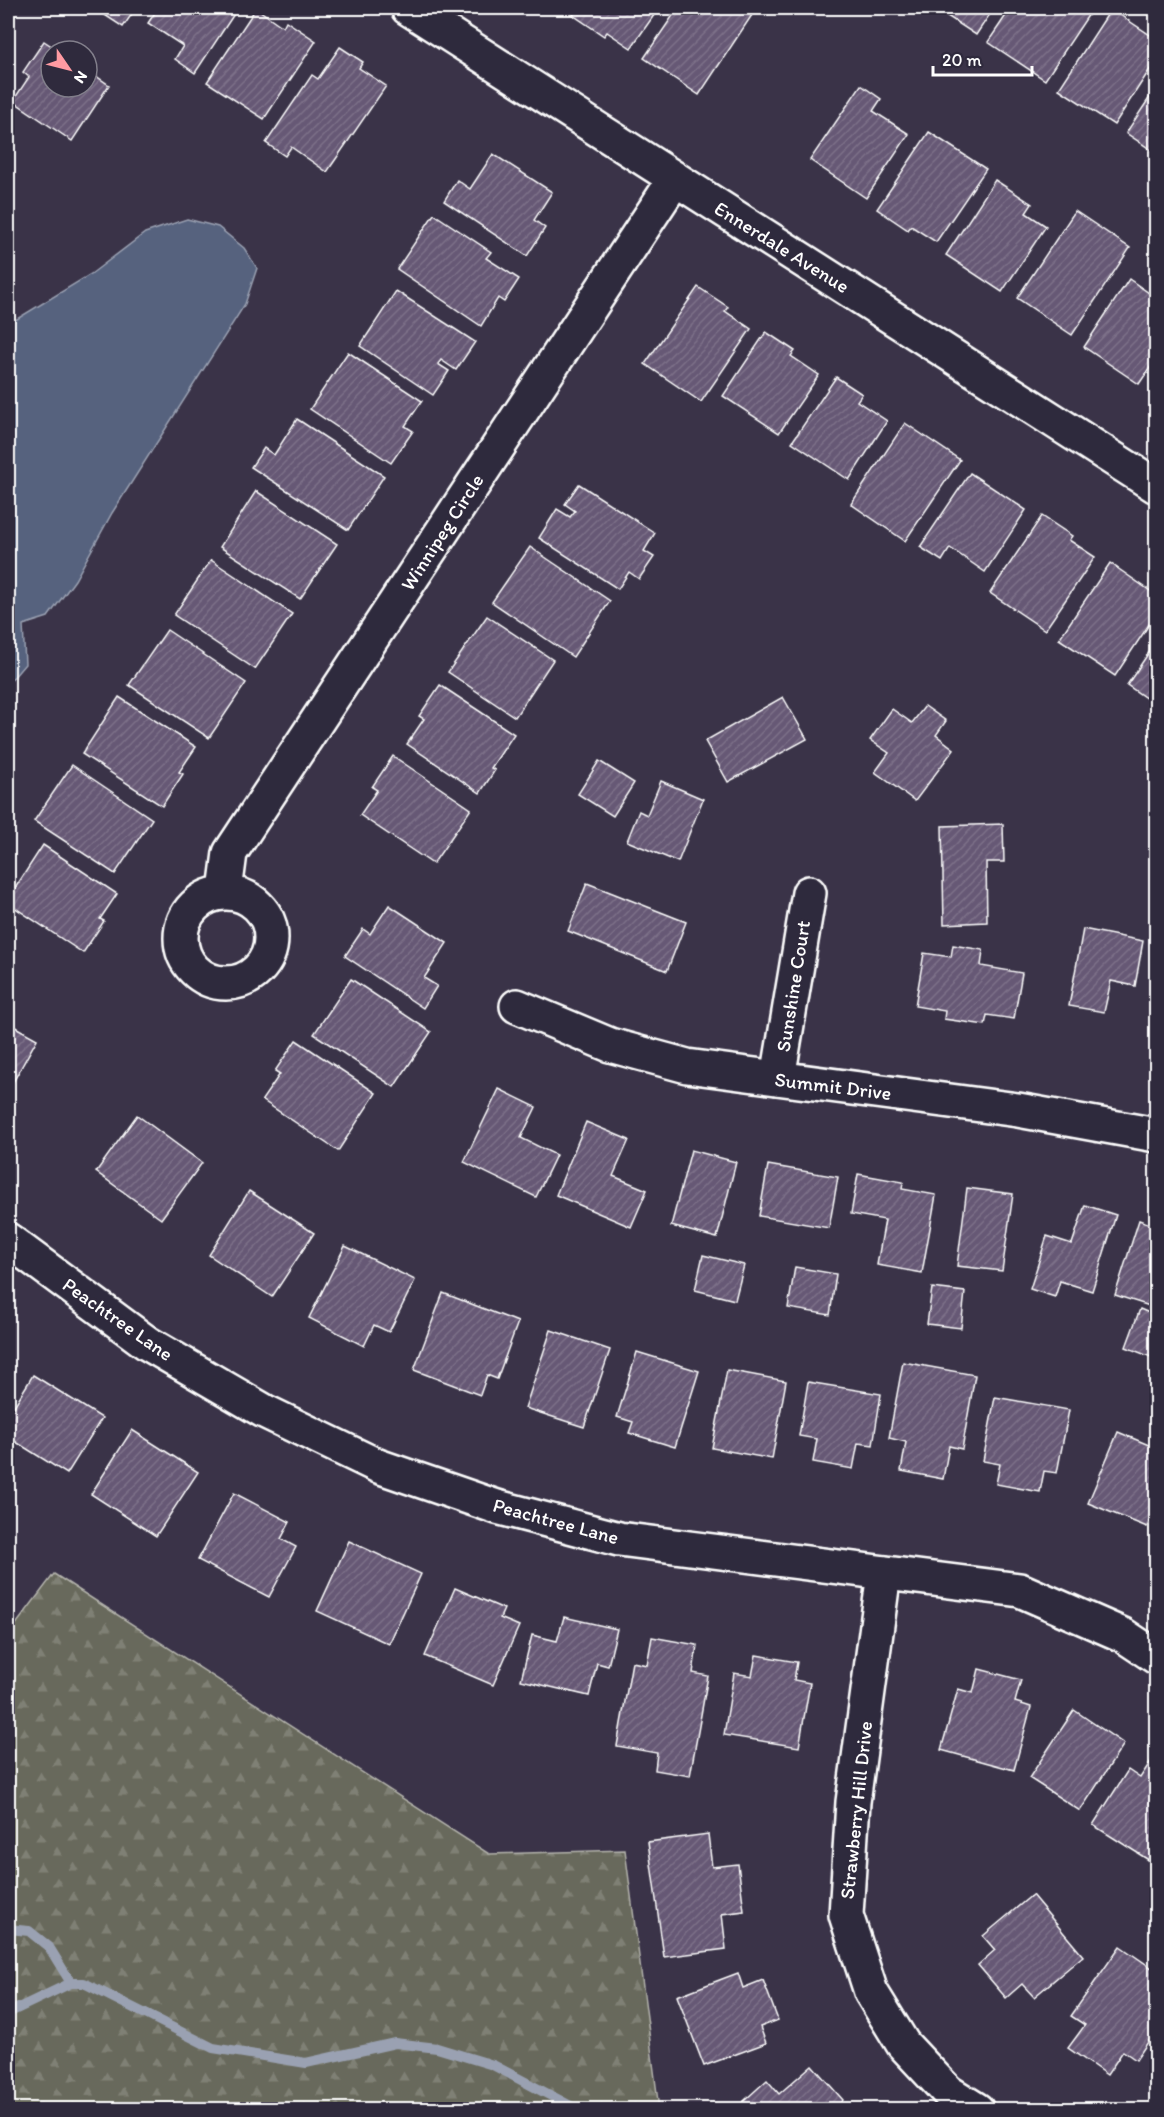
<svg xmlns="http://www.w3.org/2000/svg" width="1164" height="2117" viewBox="0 0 1164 2117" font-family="Itim,sans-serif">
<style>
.forest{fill:url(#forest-firs);stroke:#b4b4ad;stroke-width:1.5}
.water{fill:#56627e;stroke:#9aa1b2;stroke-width:1.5}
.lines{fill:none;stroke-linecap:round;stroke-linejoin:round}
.stream{stroke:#9aa1b2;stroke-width:10}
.building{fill:url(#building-hatch);stroke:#fff;stroke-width:1.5}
.minor-casing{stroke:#fff;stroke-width:38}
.minor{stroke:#2f2a3d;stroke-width:33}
.labels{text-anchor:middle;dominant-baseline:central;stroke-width:4.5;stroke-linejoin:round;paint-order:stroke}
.street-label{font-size:20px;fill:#fff;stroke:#2f2a3d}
</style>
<defs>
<pattern id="forest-firs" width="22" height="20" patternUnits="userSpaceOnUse" patternTransform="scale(1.5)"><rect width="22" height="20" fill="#68695b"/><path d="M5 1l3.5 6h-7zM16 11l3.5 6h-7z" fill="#7f8074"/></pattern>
<pattern id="building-hatch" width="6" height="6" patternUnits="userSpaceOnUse" patternTransform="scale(1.5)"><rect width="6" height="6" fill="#665874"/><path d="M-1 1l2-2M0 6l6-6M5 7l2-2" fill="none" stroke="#7d7189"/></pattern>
</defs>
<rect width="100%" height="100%" fill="#3a3348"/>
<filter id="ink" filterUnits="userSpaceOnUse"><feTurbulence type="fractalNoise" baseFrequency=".0167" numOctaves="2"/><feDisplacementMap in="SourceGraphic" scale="12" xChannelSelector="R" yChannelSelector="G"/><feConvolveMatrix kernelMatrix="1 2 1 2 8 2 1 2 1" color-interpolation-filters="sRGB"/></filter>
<g filter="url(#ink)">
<polygon class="forest" points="54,1574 489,1854 625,1850 659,2109 8,2109 8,1635"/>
<polygon class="water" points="187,219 218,227 244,248 257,268 245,304 112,513 75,580 48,617 23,625 25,664 8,684 8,322 17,319 91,274 145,233"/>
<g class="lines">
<g class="stream">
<polyline points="8,1929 29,1931 49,1947 71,1983"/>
<polyline points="8,2013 71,1983 84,1983 213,2048 306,2063 395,2043 437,2048 493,2065 578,2110"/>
</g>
</g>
<g class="building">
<polygon points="94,8 136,8 123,27"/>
<polygon points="158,8 238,8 195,73 175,59 183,46 148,23"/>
<polygon points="256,8 283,27 286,21 316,41 264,119 207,82"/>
<polygon points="578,8 659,8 631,48 607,32 604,36 573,15"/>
<polygon points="678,8 742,8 752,15 699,95 644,58"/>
<polygon points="935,8 994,8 976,35"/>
<polygon points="1011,8 1093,8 1045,80 988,42"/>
<polygon points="1111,9 1156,39 1156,60 1114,125 1059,89"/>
<polygon points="44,41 59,51 51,51 51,87 87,87 87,70 109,85 72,141 13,101 29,77 23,72"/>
<polygon points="340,47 363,62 359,68 386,86 327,172 291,147 285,156 266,143 312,75 318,79"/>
<polygon points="861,85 881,99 873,111 909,134 866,198 810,160"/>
<polygon points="1156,88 1156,153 1126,133"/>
<polygon points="929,132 986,169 936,242 911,226 908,230 877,209"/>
<polygon points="493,154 552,192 534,220 545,228 527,256 444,201 457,180 470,189"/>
<polygon points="995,180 1032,204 1026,213 1046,226 1002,292 946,255"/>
<polygon points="1075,211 1130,248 1072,335 1017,298"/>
<polygon points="434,214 491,252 486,258 519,279 504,302 498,298 481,326 397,269"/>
<polygon points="1129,279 1156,298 1156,359 1139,384 1084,347"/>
<polygon points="698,287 728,307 725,311 751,329 701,402 645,364"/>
<polygon points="396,291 475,342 456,370 441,360 438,364 449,371 433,395 360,346"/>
<polygon points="766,332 795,351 791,356 819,375 779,433 723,396"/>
<polygon points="348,352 422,401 405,426 413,431 391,463 310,409"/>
<polygon points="836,377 862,394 857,401 887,421 849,480 792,442"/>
<polygon points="297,419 384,476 348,530 251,467 264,448 274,455"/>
<polygon points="905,423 960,460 905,541 851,504"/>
<polygon points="970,473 1026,510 985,572 950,548 942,561 920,547"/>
<polygon points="579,484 655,533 644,551 654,557 639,579 629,572 618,589 539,538 557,509 570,517 575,511 565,504"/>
<polygon points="256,491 337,544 300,599 220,547"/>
<polygon points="1042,516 1072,536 1069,540 1095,557 1045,630 990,593"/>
<polygon points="530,547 610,601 573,657 492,602"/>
<polygon points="211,560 292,614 255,669 174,615"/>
<polygon points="1110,563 1156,595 1156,614 1115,676 1059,639"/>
<polygon points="487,616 553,660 515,717 448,672"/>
<polygon points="167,630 246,683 209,738 129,685"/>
<polygon points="1156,642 1156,705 1127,685"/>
<polygon points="440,685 514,734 491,768 495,770 480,793 407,744 424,719 419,716"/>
<polygon points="119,697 196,747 179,772 183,774 162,806 82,754"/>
<polygon points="783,697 807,739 728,782 705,741"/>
<polygon points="925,706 946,721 936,735 954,749 915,801 875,772 889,753 870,740 892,709 912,723"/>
<polygon points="393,756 471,809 433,864 360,815 377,790 372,787"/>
<polygon points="599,761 634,783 613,816 578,794"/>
<polygon points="72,765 152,819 115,874 34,821"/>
<polygon points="661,781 703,799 678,862 627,841 639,811 647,815"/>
<polygon points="1003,824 1004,862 986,862 987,922 944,924 942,826"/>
<polygon points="43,845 117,894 100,919 104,921 83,953 8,903 8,899"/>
<polygon points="587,883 686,922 667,971 568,931"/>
<polygon points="389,905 447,943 424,978 437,986 423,1008 345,956 363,929 370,934"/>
<polygon points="1083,929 1143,941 1135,986 1111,981 1104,1012 1069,1006"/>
<polygon points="953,945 983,950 981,966 1022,973 1014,1019 987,1015 985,1025 944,1019 945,1011 915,1006 924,953 951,957"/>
<polygon points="351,979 431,1032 394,1087 314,1034"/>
<polygon points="8,1023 37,1039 8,1091"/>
<polygon points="296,1040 376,1093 338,1151 262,1100 280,1074 275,1071"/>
<polygon points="499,1089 536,1107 521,1138 556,1155 536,1197 464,1162"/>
<polygon points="137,1115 202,1163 161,1219 96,1172"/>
<polygon points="586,1122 629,1140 613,1176 647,1190 631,1227 556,1195"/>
<polygon points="691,1150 736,1162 717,1238 671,1226"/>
<polygon points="768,1165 838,1177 829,1228 759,1216"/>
<polygon points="858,1174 903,1182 902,1189 936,1195 922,1273 877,1265 885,1220 851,1214"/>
<polygon points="967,1188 1013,1194 1002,1271 957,1266"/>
<polygon points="249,1191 314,1233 272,1297 209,1255"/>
<polygon points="1085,1205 1116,1215 1092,1291 1060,1281 1055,1297 1030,1289 1047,1236 1072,1244"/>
<polygon points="1139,1220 1156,1226 1156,1308 1115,1295"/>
<polygon points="345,1246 415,1280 389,1332 374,1325 364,1346 309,1318"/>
<polygon points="703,1255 744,1265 735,1300 695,1290"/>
<polygon points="795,1267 836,1274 830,1315 788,1308"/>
<polygon points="932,1288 965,1292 961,1328 927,1324"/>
<polygon points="443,1293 518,1322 497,1379 487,1375 480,1395 414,1370"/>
<polygon points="1140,1309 1156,1316 1156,1359 1126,1347"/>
<polygon points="551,1330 610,1350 584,1427 525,1408"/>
<polygon points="637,1352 699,1371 675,1447 629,1433 633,1422 617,1417"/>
<polygon points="903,1362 975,1375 962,1449 949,1446 943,1479 901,1471 906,1442 889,1438"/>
<polygon points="727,1370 786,1381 772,1459 712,1448"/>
<polygon points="33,1375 102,1418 67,1474 8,1437 8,1416"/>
<polygon points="808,1382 881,1394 873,1445 858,1443 853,1469 813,1462 817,1439 799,1436"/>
<polygon points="995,1397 1069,1410 1057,1473 1044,1471 1040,1492 996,1484 1000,1464 983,1461"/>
<polygon points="132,1430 198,1472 156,1536 91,1494"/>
<polygon points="1118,1432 1156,1448 1156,1505 1147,1527 1088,1503"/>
<polygon points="234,1493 290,1522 281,1539 296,1547 269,1597 198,1560"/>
<polygon points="349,1541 421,1574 389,1644 317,1611"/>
<polygon points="455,1588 504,1609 500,1618 519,1626 493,1685 425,1656"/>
<polygon points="564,1617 617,1629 608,1666 597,1663 589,1696 521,1680 532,1635 557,1641"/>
<polygon points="652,1637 697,1645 693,1673 708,1676 690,1776 655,1770 657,1753 617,1746 632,1662 647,1665"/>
<polygon points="756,1655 797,1662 794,1680 810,1683 799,1747 724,1735 734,1673 752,1676"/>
<polygon points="979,1669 1021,1680 1015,1702 1031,1707 1014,1770 941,1750 958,1689 973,1693"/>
<polygon points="1074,1710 1124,1744 1080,1811 1029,1778"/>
<polygon points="1151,1761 1156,1765 1156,1861 1155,1864 1093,1825 1128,1770 1140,1778"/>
<polygon points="708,1834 712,1867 738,1864 744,1911 722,1914 726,1949 664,1957 648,1842"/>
<polygon points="1032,1895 1083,1956 1034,1997 1022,1984 1006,1998 978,1965 995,1950 983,1936"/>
<polygon points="1120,1946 1156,1971 1156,2030 1136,2060 1123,2051 1107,2075 1068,2048 1085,2025 1071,2016"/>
<polygon points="738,1973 743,1988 763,1980 778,2020 760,2027 766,2043 704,2066 677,1996"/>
<polygon points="812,2065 843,2100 833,2110 734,2110 767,2080 779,2094"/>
</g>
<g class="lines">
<defs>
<g id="minor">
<polyline points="408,8 1156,486"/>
<polyline points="225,891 230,853 675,179"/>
<circle cx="226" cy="938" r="45"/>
<polyline points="517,1006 610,1045 687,1066 1018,1110 1156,1135"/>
<polyline points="778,1078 809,893"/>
<polyline points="8,1240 147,1343 264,1411 378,1466 497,1507 619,1539 1020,1590 1123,1635 1156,1657"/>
<polyline points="884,1573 853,1802 846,1915 871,1992 903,2044 948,2092 977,2110"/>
</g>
</defs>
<use href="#minor" class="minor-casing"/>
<use href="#minor" class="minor"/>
</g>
</g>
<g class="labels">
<g class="street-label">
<text transform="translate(782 247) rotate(32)">Ennerdale Avenue</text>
<text transform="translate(442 532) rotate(-57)">Winnipeg Circle</text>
<text transform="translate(793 986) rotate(-81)">Sunshine Court</text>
<text transform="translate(833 1086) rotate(7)">Summit Drive</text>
<text transform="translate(118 1319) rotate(35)">Peachtree Lane</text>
<text transform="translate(556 1521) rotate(15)">Peachtree Lane</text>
<text transform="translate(856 1810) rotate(-84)">Strawberry Hill Drive</text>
</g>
</g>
<rect width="1164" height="2117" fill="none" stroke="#2f2a3d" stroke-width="30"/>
<rect x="15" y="15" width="1134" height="2087" fill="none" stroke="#fff" stroke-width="2" filter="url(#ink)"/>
<g transform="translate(69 69) rotate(125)"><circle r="28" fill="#2f2a3d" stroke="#827f8b" stroke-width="1.5"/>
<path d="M0-4.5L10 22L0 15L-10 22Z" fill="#ff9aa2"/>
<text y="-9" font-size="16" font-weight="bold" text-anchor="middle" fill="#ffffff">N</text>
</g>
<path d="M933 66v9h99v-9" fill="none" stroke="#ffffff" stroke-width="3"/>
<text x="942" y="66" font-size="18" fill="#ffffff" stroke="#2f2a3d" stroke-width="4.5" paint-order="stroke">20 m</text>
</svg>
